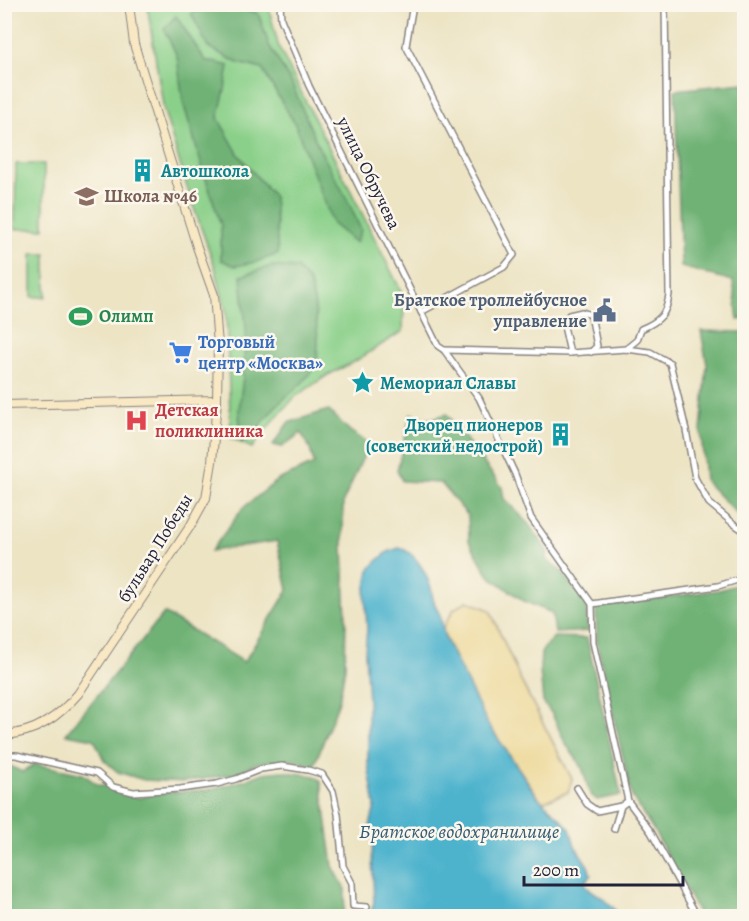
<svg xmlns="http://www.w3.org/2000/svg" width="749" height="921" viewBox="0 0 749 921" font-family="Alegreya,serif">
<style>
.green{fill:#8bd08a;stroke:#567962;stroke-width:1.5}
.forest{fill:#70b276;stroke:#496a58;stroke-width:1.5}
.sand{fill:#eeda9e;stroke:#887e6c;stroke-width:1.5}
.water{fill:#4eb3cd;stroke:#386a84;stroke-width:1.5}
.lines{fill:none;stroke-linecap:round;stroke-linejoin:round}
.street-casing{stroke:#888380;stroke-width:8}
.secondary-casing{stroke:#888380;stroke-width:10}
.street{stroke:#fff;stroke-width:5}
.secondary{stroke:#f8e8c3;stroke-width:8}
.labels{text-anchor:middle;dominant-baseline:central;stroke-width:5;stroke-linejoin:round;paint-order:stroke}
.culture-label{font-size:18px;font-weight:bold;fill:#0d838f;stroke:#fbf7ec;text-anchor:start}
.street-label{font-size:18px;fill:#22223b;stroke:#fbf7ec}
.education-label{font-size:18px;font-weight:bold;fill:#785e54;stroke:#fbf7ec;text-anchor:start}
.service-label{font-size:18px;font-weight:bold;fill:#4e5e75;stroke:#fbf7ec;text-anchor:end}
.leisure-label{font-size:18px;font-weight:bold;fill:#27864d;stroke:#fbf7ec;text-anchor:start}
.shop-label{font-size:18px;font-weight:bold;fill:#366cbe;stroke:#fbf7ec;text-anchor:start}
.health-label{font-size:18px;font-weight:bold;fill:#be3a42;stroke:#fbf7ec;text-anchor:start}
.water-label{font-size:20px;font-style:italic;fill:#345c75;stroke:#fbf7ec}
</style>
<rect width="100%" height="100%" fill="#fbf7ec"/>
<filter id="ink" filterUnits="userSpaceOnUse"><feTurbulence type="fractalNoise" baseFrequency=".0167" numOctaves="2"/><feDisplacementMap in="SourceGraphic" scale="12" xChannelSelector="R" yChannelSelector="G"/><feConvolveMatrix kernelMatrix="1 2 1 2 8 2 1 2 1" color-interpolation-filters="sRGB"/></filter>
<filter id="wash" filterUnits="userSpaceOnUse"><feTurbulence type="fractalNoise" baseFrequency=".008" numOctaves="4" result="noise"/><feDisplacementMap in="SourceGraphic" scale="24" xChannelSelector="R" yChannelSelector="G"/><feGaussianBlur stdDeviation="1.35" result="paint"/><feColorMatrix in="noise" values="0 0 0 0 0 0 0 0 0 0 0 0 0 0 0 0 0 1.4 0 .05"/><feComposite in="paint" operator="in"/></filter>
<g filter="url(#wash)">
<rect width="100%" height="100%" fill="#ede4c4"/>
<g class="green">
<polygon points="147,5 268,5 279,48 404,297 403,331 354,362 328,375 295,397 267,428 252,448 231,438 226,312 215,267 190,197 164,111"/>
<polygon points="16,164 44,164 44,229 15,229"/>
<rect x="32" y="254" width="14" height="43"/>
</g>
<g class="forest">
<polygon points="211,4 258,13 269,45 292,84 319,148 347,199 361,230 356,243 333,224 295,124 262,69 238,63 208,47 191,13 206,5"/>
<polygon points="176,16 205,60 229,66 225,89 218,118 239,155 274,197 278,254 256,262 235,266 221,260 221,225 204,173 183,102 177,56 164,29"/>
<polygon points="744,83 744,319 738,320 733,281 681,267 675,90"/>
<polygon points="271,266 297,268 310,283 315,306 318,340 317,365 301,384 275,407 258,428 241,443 239,410 243,377 246,328 241,276"/>
<polygon points="701,331 744,332 744,519 737,514 705,481 701,431 707,365"/>
<polygon points="328,410 350,431 369,444 343,502 343,548 346,619 345,668 339,701 314,766 293,760 257,763 234,774 182,782 144,780 118,772 104,760 94,739 66,734 164,613 244,662 288,590 277,541 211,551 243,508 278,480 314,464 310,449 301,433 282,447 273,445 288,423"/>
<path d="M411,414L429,419L447,414L502,487L504,499C522,515 537,532 548,553L546,559L561,571L586,601L588,631L555,633L552,613L524,601L489,576L469,541L468,516L441,483L402,481L397,470Z"/>
<polygon points="744,583 744,916 700,916 653,829 632,797 597,644 596,607 719,590"/>
<polygon points="554,637 587,638 621,795 597,800 590,794 582,767 565,743 552,714 543,702 540,670 541,653 547,644"/>
<polygon points="4,763 22,772 35,764 83,774 98,785 113,787 123,794 140,798 158,793 208,790 246,780 263,773 282,771 315,776 321,781 333,866 345,889 344,916 5,916"/>
</g>
<polygon class="sand" points="467,601 490,610 521,681 572,779 568,792 542,802 488,724 463,675 442,630 454,609"/>
<path class="water" d="M399,548C415,551 426,573 431,588C432,592 432,597 434,602C436,608 440,613 441,620C443,626 443,632 445,638L488,724L538,797L558,816L570,829L575,846L588,866L591,875L585,882L586,887C599,895 611,903 620,916H370L374,902L372,856L373,841L370,826L375,806L368,764V702L365,652L367,629L365,593L369,570L376,562L388,552Z"/>
</g>
<g filter="url(#ink)">
<g class="lines">
<defs>
<g id="street">
<polyline points="280,4 281,19 309,86 438,346 444,350 479,398 515,474 531,518 592,604 593,642 628,801 651,832 697,916"/>
<polyline points="413,4 406,46 514,255 504,267 421,312"/>
<path d="M626,349L637,340L641,329C660,321 667,314 669,294L665,4"/>
<polyline points="444,350 570,353 626,349 650,352 670,363 686,430 695,478 709,503 734,524 744,531"/>
<polyline points="570,353 564,326 569,315 582,312 591,315 597,346 591,352"/>
<polyline points="592,604 718,586 744,578"/>
<polyline points="4,755 16,755 97,773 113,787 133,792 180,789 217,784 236,779 261,769 282,766 308,770 322,774 333,791 338,814 343,866 352,883 353,906 367,907"/>
<polyline points="577,788 587,804 597,811 621,806 628,801"/>
<polyline points="614,829 621,806"/>
</g>
<g id="secondary">
<polyline points="4,405 217,400"/>
<path d="M4,735C36,733 58,717 78,694L191,525L206,498L212,462L217,400L218,345L214,295L197,247L134,44L129,4"/>
</g>
</defs>
<use href="#street" class="street-casing"/>
<use href="#secondary" class="secondary-casing"/>
<use href="#street" class="street"/>
<use href="#secondary" class="secondary"/>
</g>
</g>
<defs>
<symbol id="building-bare" viewBox="-9 -9 18 18"><path d="M-4-6H4V6H1V3H-1V6H-4ZM-2.5-4.3h1.7v1.8h-1.7ZM.8-4.3h1.7v1.8H.8ZM-2.5-1h1.7V.8h-1.7ZM.8-1h1.7V.8H.8Z" fill="#0f9aa8" stroke="#fbf7ec" stroke-width="2.5" paint-order="stroke"/></symbol>
<symbol id="school-bare" viewBox="-9 -9 18 18"><path d="M0-5L7-2L0 1L-7-2ZM-4 1L0 2.5L4 1V4Q0 6-4 4Z" fill="#8d6e63" stroke="#fbf7ec" stroke-width="2.5" paint-order="stroke"/></symbol>
<symbol id="civic-bare" viewBox="-9 -9 18 18"><path d="M-.6-6.5H3V-4.5H.6V-3L4-1V1h2V6H-6V1h2V-1L-.6-3ZM-1.2 2.5V6h2.4V2.5Z" fill="#5c6f8a" stroke="#fbf7ec" stroke-width="2.5" paint-order="stroke"/></symbol>
<symbol id="stadium-bare" viewBox="-9 -9 18 18"><path d="M0-5a6.5 5 0 1 0 0 10a6.5 5 0 1 0 0-10ZM-3.5-1.8h7v3.6h-7Z" fill="#2e9e5b" stroke="#fbf7ec" stroke-width="2.5" paint-order="stroke"/></symbol>
<symbol id="supermarket-bare" viewBox="-9 -9 18 18"><path d="M-6-5.5h2.5l.6 2H6L4.5 2H-2.5L-4.4-4H-6ZM-1.5 3.2a1.3 1.3 0 1 0 .1 0ZM3 3.2a1.3 1.3 0 1 0 .1 0Z" fill="#3f7fe0" stroke="#fbf7ec" stroke-width="2.5" paint-order="stroke"/></symbol>
<symbol id="sight-bare" viewBox="-9 -9 18 18"><path d="M0-6L1.8-2.2L6-1.7L2.9 1.2L3.7 5.4L0 3.3L-3.7 5.4L-2.9 1.2L-6-1.7L-1.8-2.2Z" fill="#0f9aa8" stroke="#fbf7ec" stroke-width="2.5" paint-order="stroke"/></symbol>
<symbol id="hospital-bare" viewBox="-9 -9 18 18"><path d="M-5-5h3v3.5h4V-5h3V5h-3V1.5h-4V5h-3Z" fill="#e0444e" stroke="#fbf7ec" stroke-width="2.5" paint-order="stroke"/></symbol>
</defs>
<g fill-rule="evenodd">
<use href="#building-bare" x="126" y="154" width="33" height="33"/>
<use href="#school-bare" x="70" y="180" width="33" height="33"/>
<use href="#civic-bare" x="588" y="294" width="33" height="33"/>
<use href="#stadium-bare" x="64" y="300" width="33" height="33"/>
<use href="#supermarket-bare" x="164" y="336" width="33" height="33"/>
<use href="#sight-bare" x="346" y="366" width="33" height="33"/>
<use href="#hospital-bare" x="120" y="404" width="33" height="33"/>
<use href="#building-bare" x="544" y="418" width="33" height="33"/>
</g>
<g class="labels">
<g class="culture-label">
<text x="161" y="171">Автошкола</text>
<text x="380" y="383">Мемориал Славы</text>
<text x="543" y="425" text-anchor="end">Дворец пионеров<tspan x="543" dy="21">(советский недострой)</tspan></text>
</g>
<g class="street-label">
<text transform="translate(369 173) rotate(64)">улица Обручева</text>
<text transform="translate(155 548) rotate(-58)">бульвар Победы</text>
</g>
<g class="education-label">
<text x="104" y="196">Школа №46</text>
</g>
<g class="service-label">
<text x="587" y="300">Братское троллейбусное<tspan x="587" dy="21">управление</tspan></text>
</g>
<g class="leisure-label">
<text x="99" y="316">Олимп</text>
</g>
<g class="shop-label">
<text x="198" y="342">Торговый<tspan x="198" dy="21">центр «Москва»</tspan></text>
</g>
<g class="health-label">
<text x="155" y="410">Детская<tspan x="155" dy="21">поликлиника</tspan></text>
</g>
<g class="water-label">
<text x="459" y="831">Братское водохранилище</text>
</g>
</g>
<rect width="749" height="921" fill="none" stroke="#fbf7ec" stroke-width="24"/>
<path d="M524 876v9h159v-9" fill="none" stroke="#22223b" stroke-width="3"/>
<text x="533" y="876" font-size="18" fill="#22223b" stroke="#fbf7ec" stroke-width="4.5" paint-order="stroke">200 m</text>
</svg>
